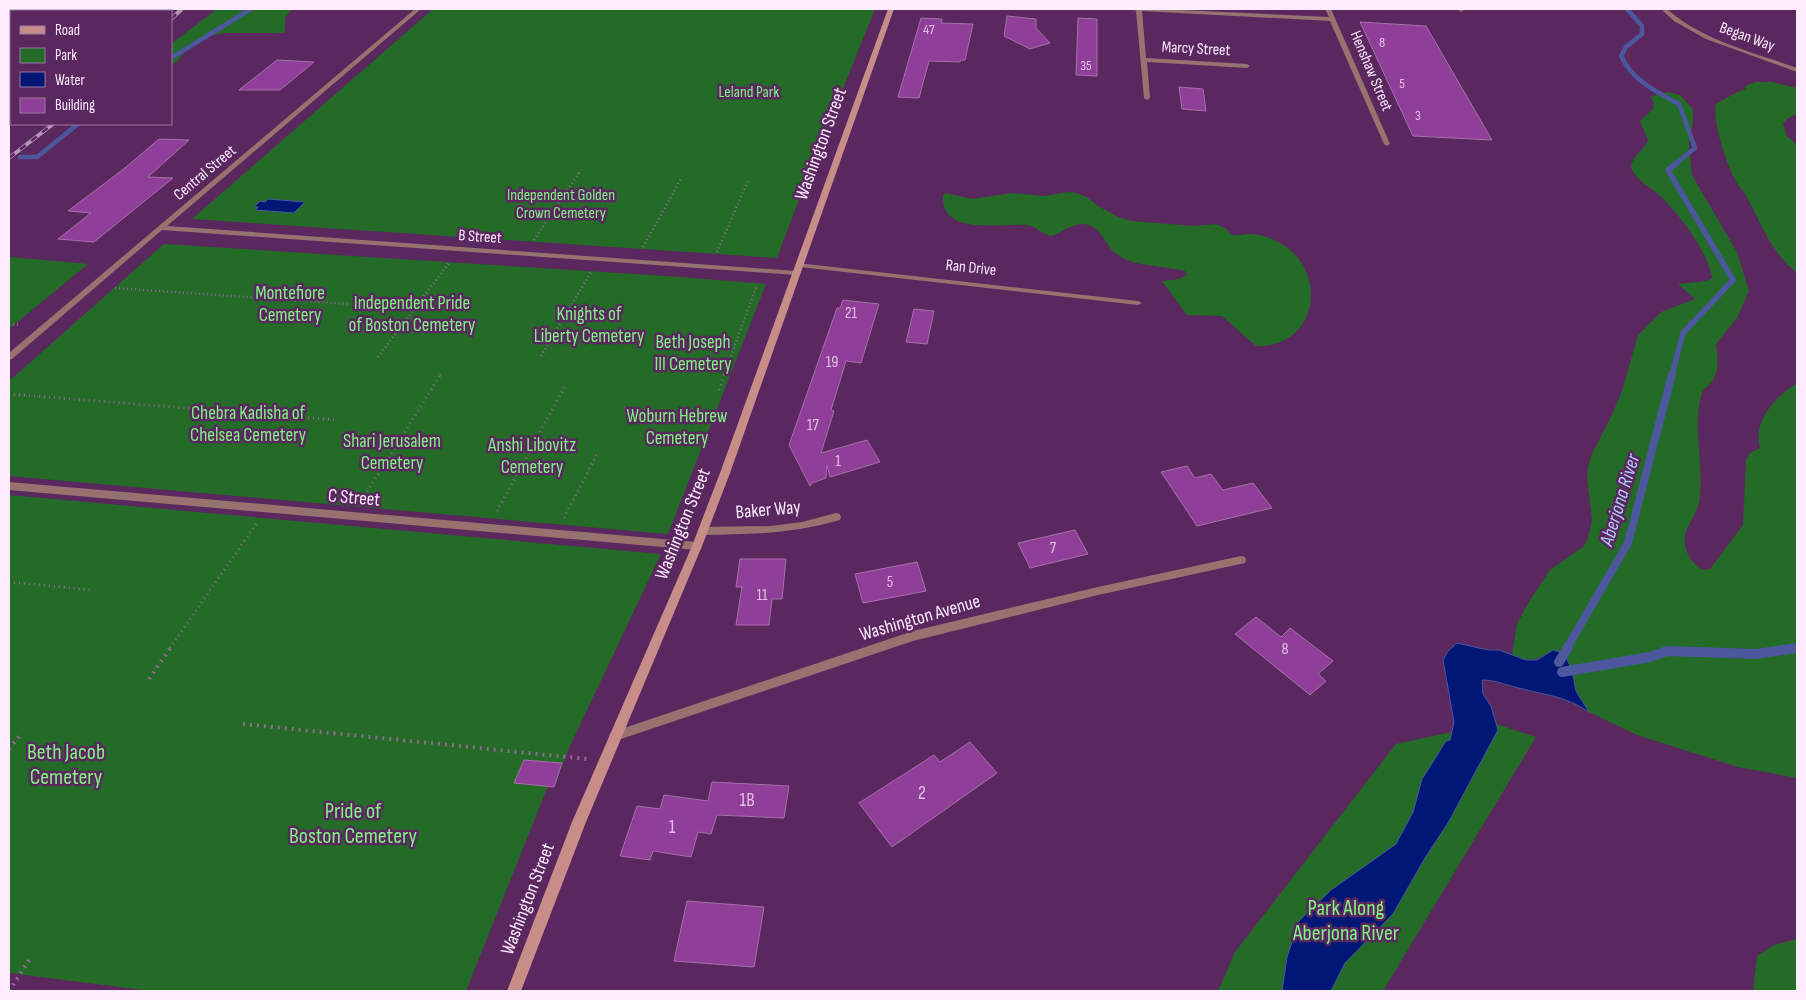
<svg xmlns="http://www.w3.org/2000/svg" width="1806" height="1000" viewBox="0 0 1806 1000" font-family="'Sofia Sans Condensed',sans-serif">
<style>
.green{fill:#236b27}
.water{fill:#001775;stroke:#4c579e}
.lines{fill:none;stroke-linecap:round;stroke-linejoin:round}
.stream-far3{stroke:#4c579e;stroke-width:4.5}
.stream-far2{stroke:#4c579e;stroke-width:5.5}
.stream-far1{stroke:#4c579e;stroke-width:8}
.stream{stroke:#4c579e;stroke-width:10}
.building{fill:#903f98;stroke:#a66fab}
.path-far2{stroke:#906994;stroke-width:2.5;stroke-dasharray:1 3;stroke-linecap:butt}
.path-far1{stroke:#906994;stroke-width:3;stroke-dasharray:1 4;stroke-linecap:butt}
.path{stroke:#906994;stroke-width:4;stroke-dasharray:2 5;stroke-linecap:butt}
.service{fill:#98726f;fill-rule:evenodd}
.minor{fill:#98726f;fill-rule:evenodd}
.secondary{fill:#c88d89;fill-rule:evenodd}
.rail-casing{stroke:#b595b8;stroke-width:4}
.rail{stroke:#5a285f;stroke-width:2.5;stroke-dasharray:7;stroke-linecap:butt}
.labels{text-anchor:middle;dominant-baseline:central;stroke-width:5;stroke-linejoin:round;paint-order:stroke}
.far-number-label{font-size:14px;fill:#e2c0e5}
.far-street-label{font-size:16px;fill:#fdebff;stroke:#5a285f}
.far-park-label{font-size:16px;fill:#7ff580;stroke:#5a285f}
.number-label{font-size:16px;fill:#e2c0e5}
.street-label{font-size:19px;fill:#fdebff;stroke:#5a285f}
.park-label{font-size:19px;fill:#7ff580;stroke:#5a285f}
.near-number-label{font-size:19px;fill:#e2c0e5}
.water-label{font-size:20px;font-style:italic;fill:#b2cbfd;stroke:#5a285f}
.near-park-label{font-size:22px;fill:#7ff580;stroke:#5a285f}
</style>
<rect width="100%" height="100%" fill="#5a285f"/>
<g class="green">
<polygon points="217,9 292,9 285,18 285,33 225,33 202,37 191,43 178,61 171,65 171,44"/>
<polygon points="433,9 875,9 807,178 777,258 192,219"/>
<path d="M1756,82H1771L1797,88V114L1788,118L1783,124L1787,136L1797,145V273C1770,252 1761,222 1745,194C1742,189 1738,186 1736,181C1727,166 1712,121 1716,104L1737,92L1746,89L1745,86Z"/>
<path d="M1667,92L1680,95L1693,109V121L1689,144L1692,175L1737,252L1749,291L1737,318L1716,344C1718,359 1720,372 1710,384C1706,388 1702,390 1701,396C1692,431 1705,467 1699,502C1696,518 1682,529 1685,545C1687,556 1693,563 1702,570L1710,569L1743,525L1746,459L1750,453L1760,448C1752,421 1776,396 1797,383V778L1738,767L1637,735L1589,712L1576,691L1572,670L1545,654C1533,663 1525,660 1512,654L1517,624L1530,600L1550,570L1584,546L1588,538L1592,520L1587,477L1588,467L1592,454L1611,417L1622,391L1638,335L1661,312L1695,299L1678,284L1706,281L1712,278C1709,253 1678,212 1659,195C1649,186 1637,181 1631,168C1632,155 1644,151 1648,140L1640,121L1653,109L1654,103L1650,97Z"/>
<path d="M1068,192L1077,193L1088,198L1098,206L1118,217L1131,221L1194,226L1216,224L1227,229L1230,234C1238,237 1241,234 1249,234C1260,234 1272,238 1282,244C1330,273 1316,349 1256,346L1222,316L1187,315L1162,281L1180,279L1187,274L1185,271C1166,266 1145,267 1127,260C1121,257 1112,252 1109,246C1101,234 1093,220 1076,225C1067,227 1060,234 1051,236C1042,234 1036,226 1027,225C1003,223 940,237 943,195L946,193L971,199L1013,193L1044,196Z"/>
<polygon points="164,244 681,277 766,284 668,534 9,476 9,381"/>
<polygon points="9,257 88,264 9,329"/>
<polygon points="9,495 661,554 570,746 554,787 548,786 466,991 151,991 9,973"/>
<polygon points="1493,723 1536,737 1383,991 1218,991 1235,952 1396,744"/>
<polygon points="1797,939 1797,991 1753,991 1757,956 1774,945"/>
</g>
<g class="water">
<polygon points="268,199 305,202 294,213 256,210 258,207 254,207 260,201 265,202"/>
<path d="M1457,643L1488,650H1499L1526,660H1537L1553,650L1564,653L1572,670L1576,691L1589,712C1564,696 1550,696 1523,689C1508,686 1497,680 1482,680L1483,694L1491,706L1498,730L1448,823L1425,858L1393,914L1345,963L1331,991H1282L1287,957L1299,921L1331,890L1396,844L1413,812L1422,779L1446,741L1450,740L1454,722L1443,660L1448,651Z"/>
</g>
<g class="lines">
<g class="stream-far3">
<path d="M1627,9L1642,26V34L1626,47L1621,56C1633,81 1655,91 1679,104L1695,148L1675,164"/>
<polyline points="171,58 251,9"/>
<polyline points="20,157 37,157 78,124"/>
</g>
<polyline class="stream-far2" points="1672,375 1683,333 1733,280 1668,170 1677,163"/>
<polyline class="stream-far1" points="1567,648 1628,543 1672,374"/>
<g class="stream">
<polyline points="1559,662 1568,647"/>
<polyline points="1562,672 1650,657 1667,651 1756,654 1797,648"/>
</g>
</g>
<g class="building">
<polygon points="1007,16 1036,19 1036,28 1050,43 1030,49 1004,36"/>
<polygon points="921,18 942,19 941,23 973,24 965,60 961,60 960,62 929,61 919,98 898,97"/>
<polygon points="1078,18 1097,19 1097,76 1076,75"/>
<polygon points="1360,22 1426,26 1492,140 1413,136"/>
<polygon points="277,60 314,62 280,90 239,90"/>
<polygon points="1179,87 1203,89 1206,111 1182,109"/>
<polygon points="159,139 189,140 148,177 173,178 94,242 58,239 91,213 68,211 125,168"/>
<polygon points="843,300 879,304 861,363 846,361 831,410 834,411 821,453 867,440 880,462 830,477 827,465 826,478 812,483 810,486 789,445 837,308 840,308"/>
<polygon points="914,309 934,311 927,344 906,342"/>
<polygon points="1187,466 1195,478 1211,474 1223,490 1253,483 1272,508 1197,526 1161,472"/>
<polygon points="1075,530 1088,554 1030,568 1018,543"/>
<polygon points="740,559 786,559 782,599 772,599 769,625 736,625 742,587 736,587"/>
<polygon points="917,562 926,591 863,603 855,574"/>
<polygon points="1256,617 1281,637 1290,628 1333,661 1318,674 1326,681 1310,695 1235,634"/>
<polygon points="970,742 997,773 892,847 859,803 934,755 940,762"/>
<polygon points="524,760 562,763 554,787 514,783"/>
<polygon points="712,782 789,786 784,818 717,815 711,834 698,832 691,857 653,851 650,860 620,856 637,806 660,809 664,795 708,801"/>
<polygon points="687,901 764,907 754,967 674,961"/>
</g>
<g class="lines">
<g class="path-far2">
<polyline points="534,240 581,170"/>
<polyline points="643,247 682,177"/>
<polyline points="717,252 748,181"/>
<polyline points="115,288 348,304"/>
<polyline points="9,324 21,325"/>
<polyline points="541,356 591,272"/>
<polyline points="378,357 449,263"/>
<polyline points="440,375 442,372"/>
<polyline points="724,375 757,285"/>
</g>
<g class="path-far1">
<polyline points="719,390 725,374"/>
<polyline points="9,394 338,420"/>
<polyline points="624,409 727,416"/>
<polyline points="362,500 441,374"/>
<polyline points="497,511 565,386"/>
<polyline points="564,518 597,454"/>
<polyline points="9,582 91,590"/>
<polyline points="170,648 257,523"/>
</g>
<g class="path">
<polyline points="149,679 171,647"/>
<polyline points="243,724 587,759"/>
<polyline points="9,749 21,734"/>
<polyline points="9,991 32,956"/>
</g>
<polygon class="service" points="62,9 69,9 66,11 59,11"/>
<g class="minor">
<polygon points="415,9 421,9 167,226 796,271 800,273 796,275 162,230 12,359 9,360 9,353"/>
<polygon points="1130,9 1160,9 1329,17 1325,9 1331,9 1390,144 1387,146 1384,144 1330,21 1142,11 1146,58 1247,64 1250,66 1247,68 1147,62 1150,98 1147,100 1144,98 1136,11"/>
<polygon points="1457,9 1463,9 1464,10 1461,12"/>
<path d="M1661,9H1667C1703,41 1753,52 1797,68V72L1706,39L1674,21Z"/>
<polygon points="797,263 1138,301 1142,303 1138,305 800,267 797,267"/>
<polygon points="9,482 697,542 701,543 702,546 701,549 697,550 9,490"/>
<path d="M836,513L840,514L841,517L840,520C791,534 753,534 703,535L699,534L698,531L699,528L703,527L771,526L802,522Z"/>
<polygon points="1241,556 1245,557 1246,560 1245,563 1098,595 913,641 615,741 611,740 609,736 611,732 615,731 913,631 1098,587"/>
</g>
<polygon class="secondary" points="888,9 894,9 730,473 702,546 586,822 521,991 507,991 572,822 692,546 720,473"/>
<defs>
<g id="rail">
<polyline points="171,19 182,9"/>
<polyline points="9,158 53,124"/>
</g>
</defs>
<use href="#rail" class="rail-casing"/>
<use href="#rail" class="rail"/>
</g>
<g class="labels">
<g class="far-number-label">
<text x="929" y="29">47</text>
<text x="1382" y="42">8</text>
<text x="1086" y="65">35</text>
<text x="1402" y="83">5</text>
<text x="1418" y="115">3</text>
</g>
<g class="far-street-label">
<text transform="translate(1747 37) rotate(20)">Began Way</text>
<text transform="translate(1196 49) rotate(3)">Marcy Street</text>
<text transform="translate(1371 71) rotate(67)">Henshaw Street</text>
<text transform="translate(205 173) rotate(-40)">Central Street</text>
<text transform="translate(480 237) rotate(4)">B Street</text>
<text transform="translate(971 268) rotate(6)">Ran Drive</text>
</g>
<g class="far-park-label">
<text x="749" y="92">Leland Park</text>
<text x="561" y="195">Independent Golden<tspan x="561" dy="18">Crown Cemetery</tspan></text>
</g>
<g class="number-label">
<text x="851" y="313">21</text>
<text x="832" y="362">19</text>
<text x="813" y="425">17</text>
<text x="838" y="461">1</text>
<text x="1053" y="548">7</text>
<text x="890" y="582">5</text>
<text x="762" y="595">11</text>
<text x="1285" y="649">8</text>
</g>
<g class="street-label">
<text transform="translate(821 144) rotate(-70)">Washington Street</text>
<text transform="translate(354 498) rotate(5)">C Street</text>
<text transform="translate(768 510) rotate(-5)">Baker Way</text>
<text transform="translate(683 524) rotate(-68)">Washington Street</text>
<text transform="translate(920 618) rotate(-16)">Washington Avenue</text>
<text transform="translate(528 899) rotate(-69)">Washington Street</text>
</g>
<g class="park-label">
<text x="290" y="293">Montefiore<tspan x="290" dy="22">Cemetery</tspan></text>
<text x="412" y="303">Independent Pride<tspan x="412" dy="22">of Boston Cemetery</tspan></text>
<text x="589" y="314">Knights of<tspan x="589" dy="22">Liberty Cemetery</tspan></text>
<text x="693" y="342">Beth Joseph<tspan x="693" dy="22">III Cemetery</tspan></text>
<text x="248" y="413">Chebra Kadisha of<tspan x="248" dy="22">Chelsea Cemetery</tspan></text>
<text x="677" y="416">Woburn Hebrew<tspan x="677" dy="22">Cemetery</tspan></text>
<text x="392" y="441">Shari Jerusalem<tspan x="392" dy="22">Cemetery</tspan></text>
<text x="532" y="445">Anshi Libovitz<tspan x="532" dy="22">Cemetery</tspan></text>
</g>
<g class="near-number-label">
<text x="922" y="793">2</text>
<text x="747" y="800">1B</text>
<text x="672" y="827">1</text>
</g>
<g class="water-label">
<text transform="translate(1620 500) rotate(-73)">Aberjona River</text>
</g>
<g class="near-park-label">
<text x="66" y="752">Beth Jacob<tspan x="66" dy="25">Cemetery</tspan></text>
<text x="353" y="811">Pride of<tspan x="353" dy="25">Boston Cemetery</tspan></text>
<text x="1346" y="908">Park Along<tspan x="1346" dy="25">Aberjona River</tspan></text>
</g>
</g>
<rect width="1806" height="1000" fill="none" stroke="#fdebff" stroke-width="20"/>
<rect x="10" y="10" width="162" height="115" fill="#5a285f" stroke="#9b769f"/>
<rect x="20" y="26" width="25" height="8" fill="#c88d89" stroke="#9b769f"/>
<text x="55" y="35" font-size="15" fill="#fdebff">Road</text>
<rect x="20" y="48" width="25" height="15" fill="#236b27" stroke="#9b769f"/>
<text x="55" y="60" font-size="15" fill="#fdebff">Park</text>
<rect x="20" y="72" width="25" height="15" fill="#001775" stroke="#9b769f"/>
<text x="55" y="85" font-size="15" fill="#fdebff">Water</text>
<rect x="20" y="98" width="25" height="15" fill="#903f98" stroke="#9b769f"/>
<text x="55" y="110" font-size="15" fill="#fdebff">Building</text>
</svg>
